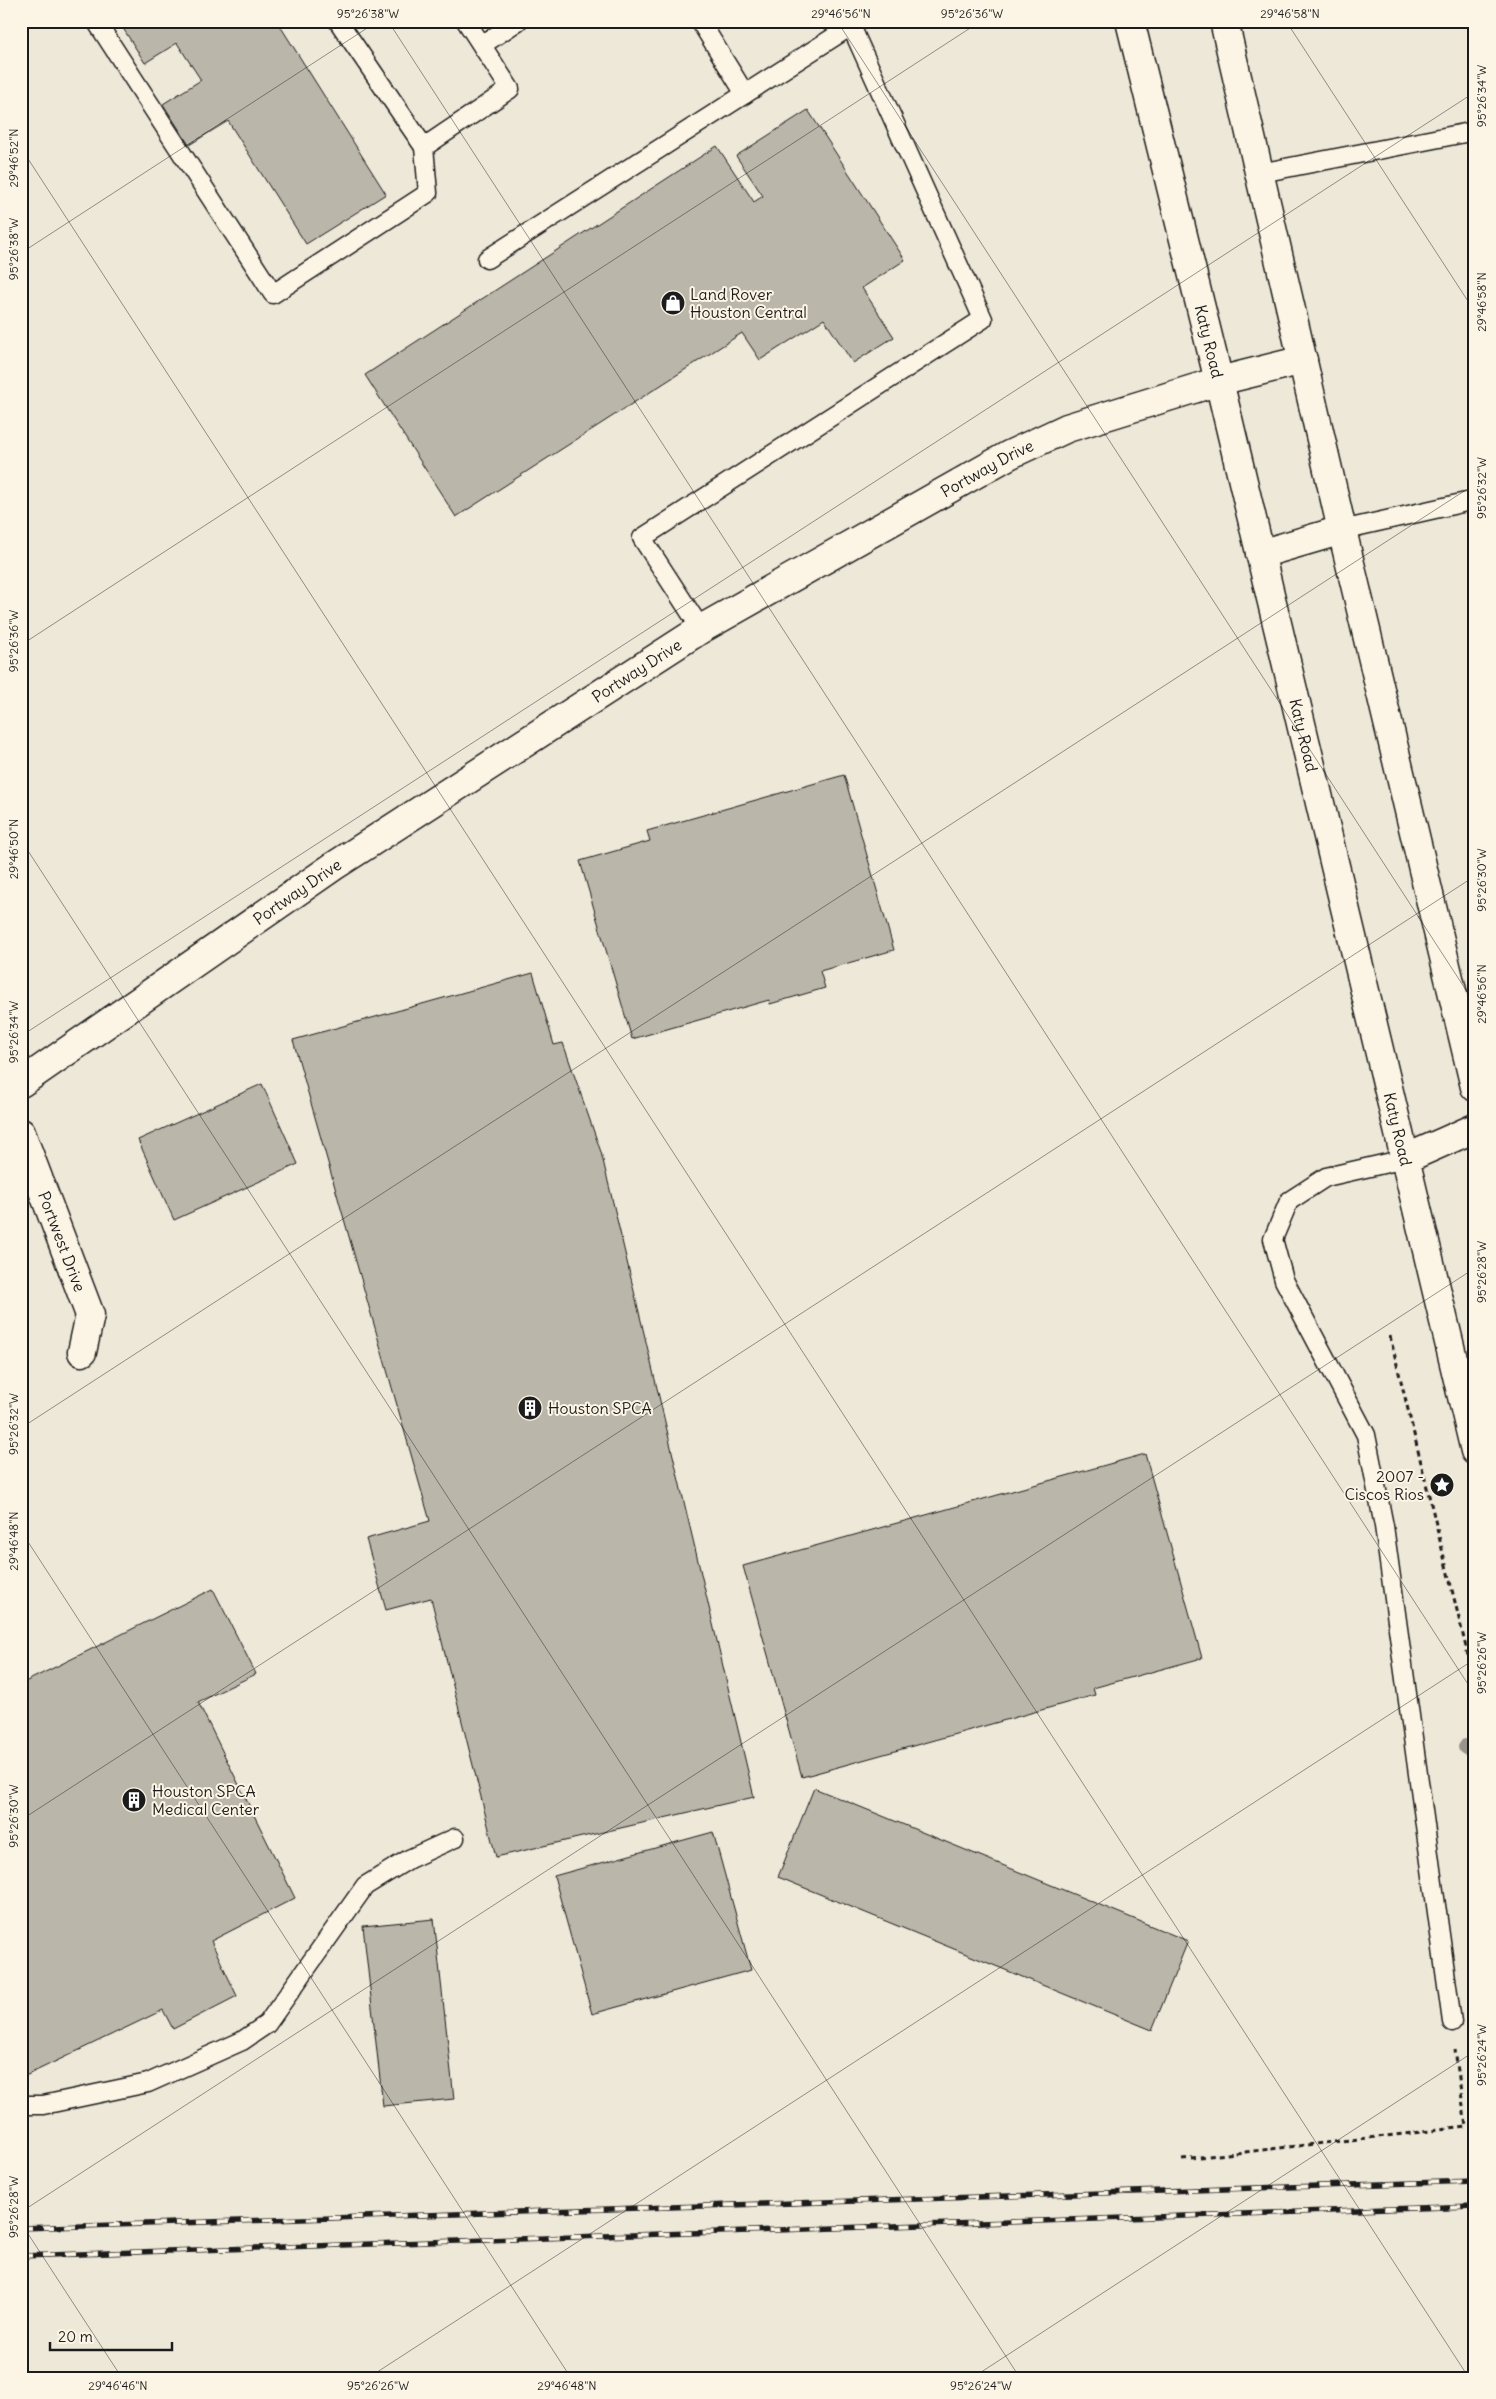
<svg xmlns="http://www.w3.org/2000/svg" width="1496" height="2399" viewBox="0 0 1496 2399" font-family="Delius,sans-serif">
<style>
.building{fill:#bab6aa;stroke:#1c1c1c}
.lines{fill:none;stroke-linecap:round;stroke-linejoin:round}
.service-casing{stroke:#1c1c1c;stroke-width:21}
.minor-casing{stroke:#1c1c1c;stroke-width:31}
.secondary-casing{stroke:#1c1c1c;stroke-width:31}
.path{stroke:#1c1c1c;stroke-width:3;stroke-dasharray:5 4;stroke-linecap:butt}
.service{stroke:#fcf5e5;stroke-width:18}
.minor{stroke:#fcf5e5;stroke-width:28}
.secondary{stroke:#fcf5e5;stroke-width:28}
.rail-casing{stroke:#1c1c1c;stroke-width:5.5}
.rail{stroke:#fcf5e5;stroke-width:4;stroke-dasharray:11;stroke-linecap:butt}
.tree{fill:#98948b}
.ticks{fill:none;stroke:#1c1c1c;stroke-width:1;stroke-opacity:0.45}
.labels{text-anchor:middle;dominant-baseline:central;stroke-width:4;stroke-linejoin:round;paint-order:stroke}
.poi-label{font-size:16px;fill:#1c1c1c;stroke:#fcf5e5;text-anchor:start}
.street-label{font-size:16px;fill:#1c1c1c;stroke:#fcf5e5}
.neatline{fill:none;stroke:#1c1c1c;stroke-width:2}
.ticks-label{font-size:12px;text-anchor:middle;fill:#1c1c1c}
</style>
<rect width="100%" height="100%" fill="#eee8d9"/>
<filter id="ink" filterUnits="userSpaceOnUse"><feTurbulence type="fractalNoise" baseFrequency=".02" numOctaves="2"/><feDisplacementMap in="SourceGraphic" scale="10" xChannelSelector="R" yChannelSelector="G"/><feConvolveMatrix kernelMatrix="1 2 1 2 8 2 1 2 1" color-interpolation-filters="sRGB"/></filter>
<g filter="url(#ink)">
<g class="building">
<polygon points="127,21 277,21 386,194 306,244 228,121 189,145 163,104 201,80 177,43 145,63 121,25"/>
<polygon points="808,110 905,260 862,288 894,337 853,363 824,319 760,360 742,333 456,517 365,375 717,146 754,202 763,196 736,156"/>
<polygon points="844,775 894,950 820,971 825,988 770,1004 769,1000 632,1039 580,861 650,841 647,831"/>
<polygon points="533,973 554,1045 563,1043 601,1152 754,1797 496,1857 431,1598 386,1610 366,1539 430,1521 293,1040"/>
<polygon points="262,1084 298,1164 174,1220 138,1140"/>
<polygon points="1145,1454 1202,1658 1093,1688 1095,1695 802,1777 743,1566"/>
<polygon points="213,1589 256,1674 198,1702 295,1898 211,1941 237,1996 173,2029 163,2010 21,2078 21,1684"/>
<polygon points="814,1788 1188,1941 1152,2030 778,1877"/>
<polygon points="713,1832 751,1970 592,2014 554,1876"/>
<polygon points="434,1919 454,2099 383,2106 363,1926"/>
</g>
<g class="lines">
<defs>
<g id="service">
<polyline points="96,21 273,294 428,193 424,147 510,89 466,21"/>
<polyline points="338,21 424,147"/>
<polyline points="700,21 745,94"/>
<polyline points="482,45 518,21"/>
<polyline points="1260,173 1475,131"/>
<polyline points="487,259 859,21"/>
<polyline points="1342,530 1475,500"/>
<polyline points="701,629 642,538 983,319 851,26 852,21"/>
<polyline points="1405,1159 1326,1177 1289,1201 1273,1239 1284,1280 1366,1435 1384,1526 1452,2022"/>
<polyline points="21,2105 43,2105 148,2083 242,2041 267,2024 365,1886 409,1859 455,1838"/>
</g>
<g id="minor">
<path id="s1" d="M21,1083L334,866L701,629L1009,455L1067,428L1219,381L1303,360"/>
<path id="s2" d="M21,1133L90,1315L82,1352"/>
</g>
<g id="secondary">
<path id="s3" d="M1130,21L1219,381L1475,1451"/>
<polyline points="1224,21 1342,530 1475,1087"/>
<polyline points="1260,554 1342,530"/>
<polyline points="1405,1159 1475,1128"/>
</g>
</defs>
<use href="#service" class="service-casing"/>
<use href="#minor" class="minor-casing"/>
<use href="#secondary" class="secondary-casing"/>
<g class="path">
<polyline points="1390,1336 1475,1684"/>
<polyline points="1182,2159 1466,2127 1455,2050"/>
</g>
<use href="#service" class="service"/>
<use href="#minor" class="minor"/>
<use href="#secondary" class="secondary"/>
<defs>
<g id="rail">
<polyline points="21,2228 1475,2181"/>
<polyline points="21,2256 1475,2206"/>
</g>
</defs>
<use href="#rail" class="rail-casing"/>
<use href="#rail" class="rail"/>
</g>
<circle class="tree" cx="1466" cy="1747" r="8"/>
</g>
<path class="ticks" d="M388,21L1475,1695M837,21L1475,1004M1286,21L1475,312M21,148L1469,2378M21,253L378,21M21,645L981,21M21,840L1020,2378M21,1036L1475,92M21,1428L1475,484M21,1531L571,2378M21,1820L1475,876M21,2212L1475,1268M21,2223L122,2378M368,2378L1475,1659M972,2378L1475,2051"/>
<defs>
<symbol id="shop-disc" viewBox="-11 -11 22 22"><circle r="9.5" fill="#1c1c1c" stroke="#fcf5e5"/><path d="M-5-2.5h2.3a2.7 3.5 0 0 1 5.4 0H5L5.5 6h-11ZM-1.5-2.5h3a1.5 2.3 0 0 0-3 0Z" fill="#fff"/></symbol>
<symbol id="building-disc" viewBox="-11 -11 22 22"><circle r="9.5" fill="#1c1c1c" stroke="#fcf5e5"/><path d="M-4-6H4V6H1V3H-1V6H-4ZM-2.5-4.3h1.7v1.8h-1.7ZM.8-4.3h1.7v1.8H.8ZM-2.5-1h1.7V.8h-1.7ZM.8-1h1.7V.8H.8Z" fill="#fff"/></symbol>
<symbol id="sight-disc" viewBox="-11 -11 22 22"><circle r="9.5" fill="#1c1c1c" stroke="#fcf5e5"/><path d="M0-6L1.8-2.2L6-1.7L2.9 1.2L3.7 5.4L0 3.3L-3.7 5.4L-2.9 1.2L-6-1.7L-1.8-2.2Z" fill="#fff"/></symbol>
</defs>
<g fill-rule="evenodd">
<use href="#shop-disc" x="659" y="289" width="28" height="28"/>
<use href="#building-disc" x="516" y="1394" width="28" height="28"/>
<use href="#sight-disc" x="1428" y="1471" width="28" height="28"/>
<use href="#building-disc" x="120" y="1786" width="28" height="28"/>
</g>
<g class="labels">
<g class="poi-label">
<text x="690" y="294">Land Rover<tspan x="690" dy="18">Houston Central</tspan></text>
<text x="548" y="1408">Houston SPCA</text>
<text x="1424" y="1476" text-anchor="end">2007 -<tspan x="1424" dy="18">Ciscos Rios</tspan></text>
<text x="152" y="1791">Houston SPCA<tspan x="152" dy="18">Medical Center</tspan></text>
</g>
<g class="street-label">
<text stroke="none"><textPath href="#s3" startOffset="330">Katy Road</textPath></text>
<text stroke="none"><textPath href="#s1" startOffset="1146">Portway Drive</textPath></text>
<text stroke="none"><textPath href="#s1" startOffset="741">Portway Drive</textPath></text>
<text stroke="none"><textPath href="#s3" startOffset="735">Katy Road</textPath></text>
<text stroke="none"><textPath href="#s1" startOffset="336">Portway Drive</textPath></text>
<text stroke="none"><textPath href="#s3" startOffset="1140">Katy Road</textPath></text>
<text stroke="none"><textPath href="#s2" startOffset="116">Portwest Drive</textPath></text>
</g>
</g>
<rect width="1496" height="2399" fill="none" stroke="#fcf5e5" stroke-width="55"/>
<path d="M50 2342v8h122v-8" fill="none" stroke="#1c1c1c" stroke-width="2.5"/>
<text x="58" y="2342" font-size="15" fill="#1c1c1c" stroke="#fcf5e5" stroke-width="4" paint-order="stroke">20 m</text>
<rect x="28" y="28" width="1440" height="2344" class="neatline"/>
<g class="ticks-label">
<text x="368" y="18">95°26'38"W</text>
<text x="841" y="18">29°46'56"N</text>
<text x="972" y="18">95°26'36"W</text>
<text x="1290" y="18">29°46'58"N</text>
<text transform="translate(1482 96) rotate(-90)" y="4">95°26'34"W</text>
<text transform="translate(14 158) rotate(-90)" y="4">29°46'52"N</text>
<text transform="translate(14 249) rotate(-90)" y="4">95°26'38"W</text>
<text transform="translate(1482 302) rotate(-90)" y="4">29°46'58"N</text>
<text transform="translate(1482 488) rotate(-90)" y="4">95°26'32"W</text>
<text transform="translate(14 641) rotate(-90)" y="4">95°26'36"W</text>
<text transform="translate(14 849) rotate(-90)" y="4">29°46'50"N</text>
<text transform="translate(1482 880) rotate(-90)" y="4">95°26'30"W</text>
<text transform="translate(1482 994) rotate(-90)" y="4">29°46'56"N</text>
<text transform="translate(14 1032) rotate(-90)" y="4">95°26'34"W</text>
<text transform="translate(1482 1272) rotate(-90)" y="4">95°26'28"W</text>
<text transform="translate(14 1424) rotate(-90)" y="4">95°26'32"W</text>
<text transform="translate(14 1541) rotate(-90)" y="4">29°46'48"N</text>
<text transform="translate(1482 1663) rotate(-90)" y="4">95°26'26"W</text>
<text transform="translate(14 1816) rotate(-90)" y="4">95°26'30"W</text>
<text transform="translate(1482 2055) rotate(-90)" y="4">95°26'24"W</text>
<text transform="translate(14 2207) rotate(-90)" y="4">95°26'28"W</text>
<text x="118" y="2390">29°46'46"N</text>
<text x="378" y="2390">95°26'26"W</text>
<text x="567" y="2390">29°46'48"N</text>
<text x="981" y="2390">95°26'24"W</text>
</g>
</svg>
